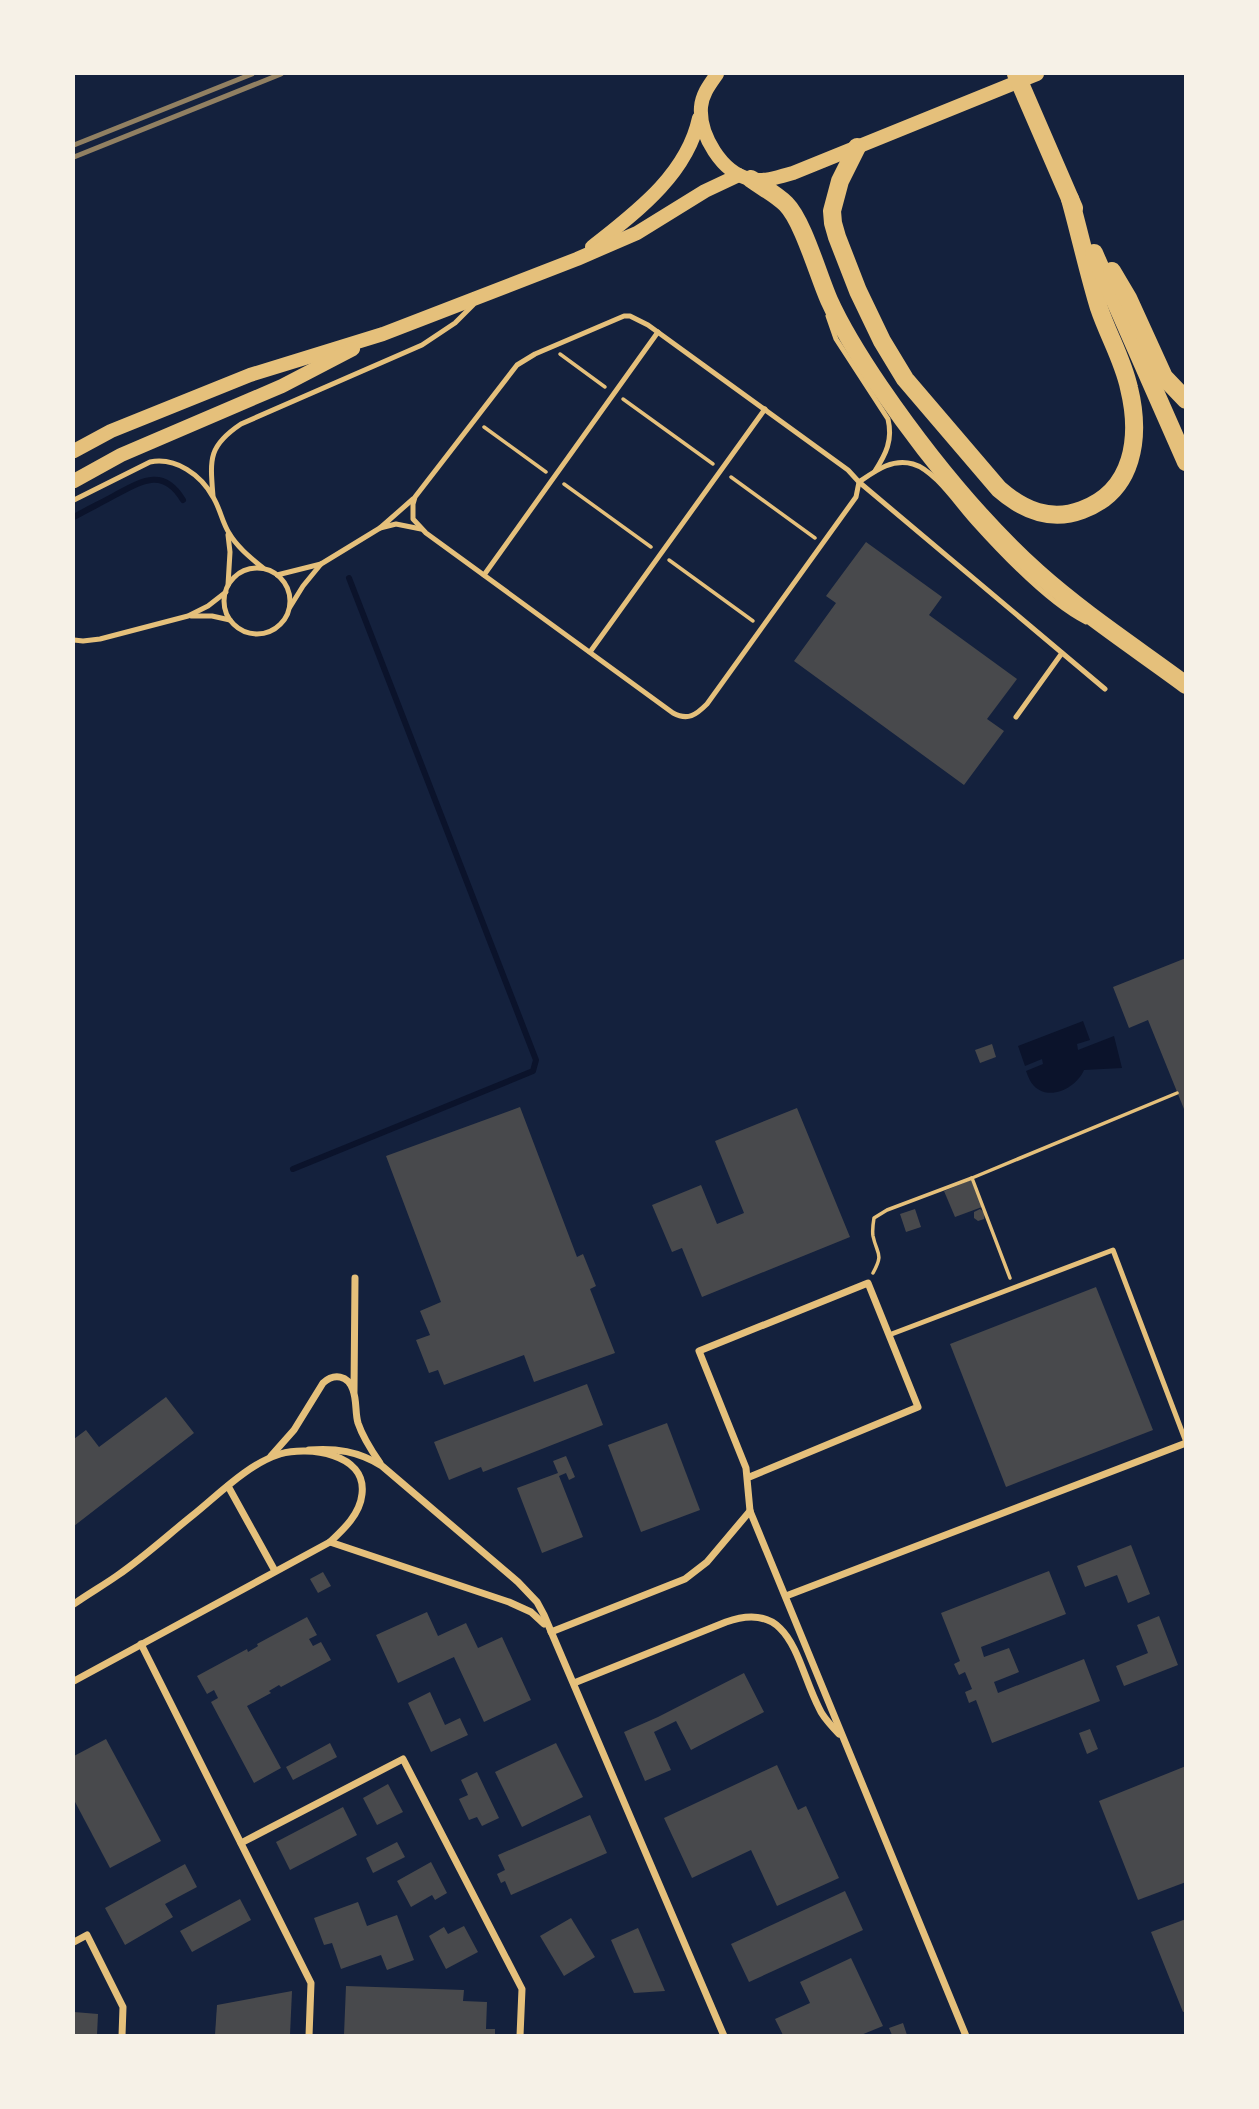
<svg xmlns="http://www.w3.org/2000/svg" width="1259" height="2109" viewBox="0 0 1259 2109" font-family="Raleway,sans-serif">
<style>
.water{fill:#0b132b}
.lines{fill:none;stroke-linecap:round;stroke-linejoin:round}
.stream{stroke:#0b132b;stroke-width:6}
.building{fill:#48494c}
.path{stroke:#e5c07b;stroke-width:3.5}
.service{stroke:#e5c07b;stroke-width:5}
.minor{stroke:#e5c07b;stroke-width:7}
.secondary{stroke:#e5c07b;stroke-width:14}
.trunk{stroke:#e5c07b;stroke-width:18}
.rail{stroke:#918062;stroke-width:5}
</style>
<rect width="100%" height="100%" fill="#14213d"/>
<path class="water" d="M1083,1021L1090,1040L1077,1044L1078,1050L1114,1036L1122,1068L1084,1070C1077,1087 1050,1102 1034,1086C1030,1082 1028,1076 1026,1071L1043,1064L1042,1059L1025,1066L1018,1046Z"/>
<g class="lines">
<g class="stream">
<path d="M74,517C88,509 103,502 117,494C143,480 164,468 183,500"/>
<polyline points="293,1169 533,1071 536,1060 349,578"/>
</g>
</g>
<g class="building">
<polygon points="866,542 942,597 929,615 1017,679 987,719 1004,731 964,785 794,661 836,603 826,596"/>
<polygon points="1186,958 1186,1114 1148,1020 1129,1028 1113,987"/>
<polygon points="992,1044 996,1057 980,1063 975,1050"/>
<polygon points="520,1107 577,1257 583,1254 596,1286 590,1289 615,1353 534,1382 524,1355 444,1385 438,1370 429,1373 416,1340 430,1335 420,1311 441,1302 386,1156"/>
<polygon points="797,1108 850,1237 702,1297 682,1248 672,1252 652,1205 701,1185 717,1224 744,1213 715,1141"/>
<polygon points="971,1180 982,1207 955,1217 944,1191"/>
<polygon points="915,1209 921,1227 906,1232 900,1214"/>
<polygon points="980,1209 985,1213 984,1219 978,1221 974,1218 974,1212"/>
<polygon points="1096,1287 1153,1430 1006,1487 950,1344"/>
<polygon points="587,1384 603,1425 483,1472 481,1467 449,1480 434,1442"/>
<polygon points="166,1397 194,1433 74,1526 74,1439 86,1430 99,1447"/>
<polygon points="667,1423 700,1510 641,1532 608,1445"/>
<polygon points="566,1456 575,1477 569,1480 566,1473 559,1476 583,1537 542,1553 517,1488 558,1473 553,1461"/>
<polygon points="1131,1545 1150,1594 1128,1603 1117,1575 1085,1587 1077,1566"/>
<polygon points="1049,1571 1066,1614 981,1647 984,1657 1009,1648 1019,1672 994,1682 998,1693 1084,1659 1100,1701 992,1743 976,1700 969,1703 965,1692 972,1689 965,1672 959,1675 954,1664 960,1661 941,1613"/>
<polygon points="323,1572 331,1586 318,1593 310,1579"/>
<polygon points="427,1612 438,1636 466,1623 478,1648 502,1637 531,1700 484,1722 454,1657 398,1683 376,1635"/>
<polygon points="1159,1616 1178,1665 1124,1686 1116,1666 1148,1653 1137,1625"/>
<polygon points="307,1617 317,1635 309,1639 313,1646 321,1642 331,1660 281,1687 279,1685 269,1691 271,1693 247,1706 281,1768 254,1783 211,1702 218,1698 214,1690 207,1694 197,1676 247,1649 248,1652 258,1646 257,1644"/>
<polygon points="744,1673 764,1712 691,1750 676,1721 654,1732 671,1770 645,1781 624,1732 658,1717"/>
<polygon points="430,1692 445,1725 460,1718 468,1735 431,1752 408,1703"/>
<polygon points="1090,1729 1098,1749 1087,1754 1079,1733"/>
<polygon points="106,1739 161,1841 110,1868 74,1800 74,1756"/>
<polygon points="330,1743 337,1757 293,1780 286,1767"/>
<polygon points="556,1743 583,1797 522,1827 495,1772"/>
<polygon points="777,1765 798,1810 806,1806 839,1878 777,1906 751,1850 692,1878 664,1818"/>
<polygon points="1186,1766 1186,1882 1138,1900 1099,1801"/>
<polygon points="477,1772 499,1818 482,1826 477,1817 469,1820 459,1799 468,1795 461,1780"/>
<polygon points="388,1784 403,1812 377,1825 363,1798"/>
<polygon points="343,1807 357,1835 290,1870 276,1842"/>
<polygon points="590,1815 607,1853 511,1895 505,1881 501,1883 497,1874 505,1870 498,1855"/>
<polygon points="397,1842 405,1857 373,1873 366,1858"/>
<polygon points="431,1862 447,1893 435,1900 432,1895 411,1907 397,1881"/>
<polygon points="185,1864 197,1887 165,1904 173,1917 125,1945 105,1908"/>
<polygon points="845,1891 863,1930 749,1982 731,1944"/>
<polygon points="240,1899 251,1920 192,1952 180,1931"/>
<polygon points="358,1902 367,1926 397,1915 414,1960 387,1970 381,1955 341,1969 332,1943 324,1945 314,1918"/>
<polygon points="571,1918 595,1957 564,1976 540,1936"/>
<polygon points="1186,1919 1186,2011 1183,2012 1151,1932"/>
<polygon points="464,1926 478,1952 446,1969 429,1936 444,1927 448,1934"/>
<polygon points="638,1928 665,1991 634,1993 611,1940"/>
<polygon points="851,1958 883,2026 861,2035 783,2035 775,2019 810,2003 800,1982"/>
<polygon points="346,1986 464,1990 463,2001 487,2002 486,2029 495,2029 495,2035 344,2035"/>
<polygon points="292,1991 290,2035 215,2035 217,2005"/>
<polygon points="74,2012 98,2014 97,2035 74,2035"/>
<polygon points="903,2023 907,2035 892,2035 889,2028"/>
</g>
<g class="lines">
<g class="path">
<polyline points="560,354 605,387"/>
<polyline points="623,399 713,464"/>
<polyline points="484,427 546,472"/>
<polyline points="731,477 815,538"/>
<polyline points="564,484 651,547"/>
<polyline points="669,560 753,621"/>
<polyline points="972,1178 1010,1278"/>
<path d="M873,1273C884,1253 877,1255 873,1236C872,1230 873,1224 874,1218L887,1210L972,1178L1177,1093"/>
</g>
<g class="service">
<path d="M624,316H630L648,325L848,470L859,482L856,497L707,704C696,715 688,721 673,713L426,533L413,519V504L415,497L517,365L535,354Z"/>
<path d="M828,316L836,339L888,419C893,440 886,454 875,471"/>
<path d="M213,496C210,459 208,446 241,424L422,345L455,323L473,305"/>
<polyline points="413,499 380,528 396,524 421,529"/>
<path d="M74,500L150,462C176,457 201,475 213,497C220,508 222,522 229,533C237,547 251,558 263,568"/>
<circle cx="257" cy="601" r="33"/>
<polyline points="277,575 321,564 380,528"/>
<polyline points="484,575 658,332"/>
<polyline points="228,585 230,552 228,535"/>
<polyline points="290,607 303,586 321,564"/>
<polyline points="191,616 212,616 230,620"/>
<path d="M1086,622C1050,604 1001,553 974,523C958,506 935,470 913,464C892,458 875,471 859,482L1105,689"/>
<polyline points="74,640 83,641 100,639 188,616 208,606 226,592"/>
<polyline points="590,652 765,409"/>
<polyline points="1016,717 1062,653"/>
<polyline points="889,1335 1113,1250 1186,1442"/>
</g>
<g class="minor">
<polyline points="354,1391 355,1278"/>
<path d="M309,1450C336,1448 358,1451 382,1466L518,1582L537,1602L544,1615L724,2036"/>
<path d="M271,1456L294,1430L323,1383C334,1373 348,1375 353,1390C357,1401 355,1413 358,1423C363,1438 371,1450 380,1463"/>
<polyline points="747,1478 918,1407 868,1283 699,1351 746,1468 750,1511 966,2036"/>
<polyline points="228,1486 275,1571"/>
<polyline points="330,1542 509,1602 531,1612 544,1624"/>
<polyline points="786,1596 1186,1443"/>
<path d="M74,1604C88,1594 104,1585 118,1575C144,1557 168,1535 193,1515C219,1494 248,1464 280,1454C308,1446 367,1453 362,1494C360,1514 344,1529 330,1542L74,1681"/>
<polyline points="551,1632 685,1579 707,1562 750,1511"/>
<polyline points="141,1644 311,1983 309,2036"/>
<path d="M574,1683L726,1622C793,1598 796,1664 819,1708C823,1718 832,1726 839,1734"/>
<polyline points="241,1843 403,1759 522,1989 520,2036"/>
<polyline points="74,1942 87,1935 123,2007 122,2036"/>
</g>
<g class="secondary">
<path d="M717,74C710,84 702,94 701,107C699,135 722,173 750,179C765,182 779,177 793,173L1037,74"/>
<path d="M592,247C635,213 687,175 699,118"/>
<polyline points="74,451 111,431 250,375 383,334 577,259 637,233 705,191 739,175"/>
<polyline points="74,481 121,455 282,386 353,349"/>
</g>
<g class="trunk">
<polyline points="1016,74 1074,208"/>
<path d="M857,147L840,181L832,211L833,223L837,237L858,291L882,341L905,379L999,489C1023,510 1050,522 1082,510C1134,491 1141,437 1129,388C1123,360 1108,335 1099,308C1088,272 1080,235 1070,199"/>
<path d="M751,179C762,187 776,194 786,204C803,221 818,275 829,300C843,331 861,359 880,387C926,454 977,518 1038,573C1084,614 1136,648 1186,685"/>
<polyline points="1094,253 1186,462"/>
<polyline points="1112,271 1128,298 1164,377 1186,400"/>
</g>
<g class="rail">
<polyline points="74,145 252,74"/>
<polyline points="74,157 281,74"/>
</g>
</g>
<rect width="1259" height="2109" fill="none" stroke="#f6f1e7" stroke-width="150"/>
</svg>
